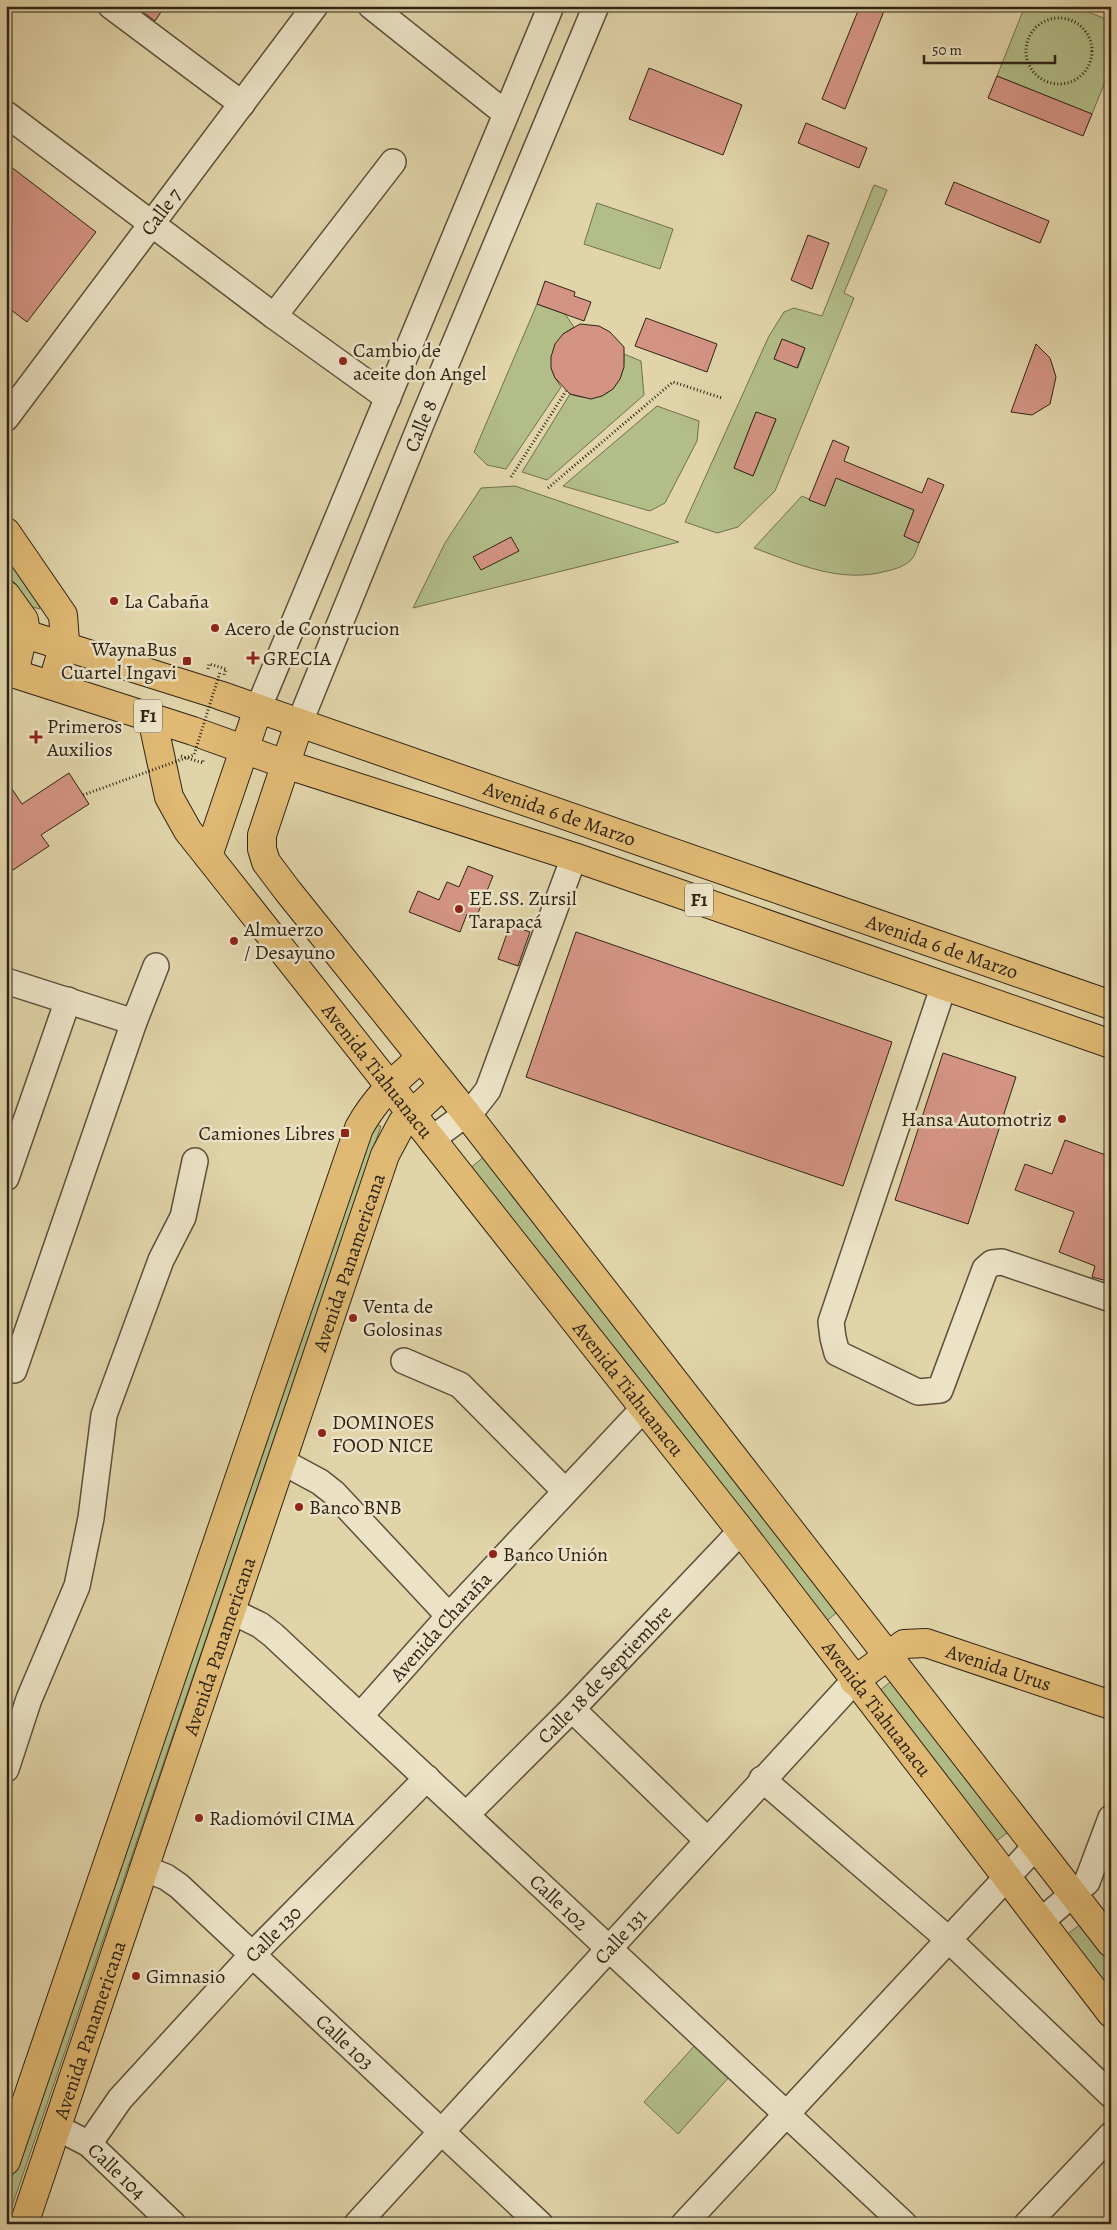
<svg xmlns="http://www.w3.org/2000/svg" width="1117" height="2230" viewBox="0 0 1117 2230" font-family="Alegreya,serif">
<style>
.green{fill:#b2bd88;stroke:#70704f;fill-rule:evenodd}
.building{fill:#d49484;stroke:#2f2416}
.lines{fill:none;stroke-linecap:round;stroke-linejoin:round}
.minor-casing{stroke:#5c503b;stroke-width:28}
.major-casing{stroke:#2f2416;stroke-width:30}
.highway-casing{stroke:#2f2416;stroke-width:30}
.path{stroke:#2f2416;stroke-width:3;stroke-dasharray:1 2.5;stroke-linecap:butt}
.minor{stroke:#ece3c7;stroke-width:25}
.major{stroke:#e0ba74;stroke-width:28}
.highway{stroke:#e0ba74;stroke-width:28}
.path-bridge{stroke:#2f2416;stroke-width:3;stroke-dasharray:1 2.5;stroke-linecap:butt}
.poi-dot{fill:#8f2418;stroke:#ece3c7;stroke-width:2}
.labels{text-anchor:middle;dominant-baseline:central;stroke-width:5;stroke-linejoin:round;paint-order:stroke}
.shield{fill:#ece3c7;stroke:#685d4b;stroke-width:1}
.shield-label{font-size:19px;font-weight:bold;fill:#2f2416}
.street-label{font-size:20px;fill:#2f2416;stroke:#ece3c7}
.poi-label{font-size:20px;fill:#2f2416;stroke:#ece3c7;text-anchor:start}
</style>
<rect width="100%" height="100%" fill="#e1d4a9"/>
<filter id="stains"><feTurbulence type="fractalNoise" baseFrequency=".004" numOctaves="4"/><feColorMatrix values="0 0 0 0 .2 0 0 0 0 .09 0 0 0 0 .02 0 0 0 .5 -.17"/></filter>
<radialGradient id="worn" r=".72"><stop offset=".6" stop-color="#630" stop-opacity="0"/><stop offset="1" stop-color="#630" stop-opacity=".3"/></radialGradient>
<g class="green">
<polygon points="1025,6 1073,6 1111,21 1111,67 1092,114 997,76"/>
<path d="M874,185L887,190L844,293L854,298L775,491L738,527L717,533L685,522L769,336L784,312L794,308L822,316ZM782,339L805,348L798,368L774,359ZM756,412L776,420L753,476L734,468Z"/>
<polygon points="597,203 673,229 660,269 584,244"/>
<polygon points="537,304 565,314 574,327 563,334 551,368 555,378 561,387 506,469 487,465 474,452"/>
<path d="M624,354L641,361L644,395L547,480L522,472L570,394C603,406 625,388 624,354Z"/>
<polygon points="657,406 699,421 697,441 665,503 650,511 563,486"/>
<path d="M836,478L914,510L904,536L919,543C917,548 915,556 911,560C905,566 896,569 887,571C840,584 798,564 754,548L802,496L825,506Z"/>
<polygon points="515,486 679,542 413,608 445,543 481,488"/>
<polygon points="6,549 36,594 40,609 25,605 22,593 6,572"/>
<polygon points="369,1123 381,1126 6,2224 6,2195"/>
<polygon points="485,1156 840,1610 824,1623 469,1169"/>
<polygon points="895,1678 1012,1829 994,1843 878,1692"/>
<polygon points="1081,1924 1111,1963 1111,1999 1063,1937"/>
<polygon points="696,2044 730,2076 678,2134 644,2102"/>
</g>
<g class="building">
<polygon points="135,6 165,6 155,21"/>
<polygon points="860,6 886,6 845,109 822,99"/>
<polygon points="649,68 742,105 723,155 629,119"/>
<polygon points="997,76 1092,114 1083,136 988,98"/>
<polygon points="806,123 867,148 859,168 798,143"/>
<polygon points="6,163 96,232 27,322 6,306"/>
<polygon points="954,182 1049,221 1040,243 945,204"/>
<polygon points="808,235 829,243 812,289 791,280"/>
<polygon points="545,281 575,292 574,296 591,302 584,321 537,304"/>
<polygon points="646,318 717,344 707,372 635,346"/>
<polygon points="580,324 599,326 610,332 624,347 624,367 620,379 613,389 602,396 591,399 570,394 555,378 551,368 551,357 555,344 563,334"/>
<polygon points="782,339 805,348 797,368 774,359"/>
<polygon points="1036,344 1050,358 1056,377 1050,404 1032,415 1011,412"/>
<polygon points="756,412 776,419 753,476 734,468"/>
<polygon points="833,440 849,447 844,461 922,493 928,478 944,485 919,543 904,536 914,510 836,478 825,506 809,500"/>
<polygon points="511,537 519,551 481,570 473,557"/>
<polygon points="69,773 89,804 41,835 49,846 13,870 6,860 6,780 22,804"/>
<polygon points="468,866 493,876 476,918 467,914 460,932 409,912 418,891 439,900 447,882 459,887"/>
<polygon points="510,925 530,932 518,966 498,959"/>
<polygon points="576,932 892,1042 843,1186 526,1077"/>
<polygon points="943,1053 1016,1077 968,1224 895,1200"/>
<polygon points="1065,1140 1111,1157 1111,1282 1092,1277 1095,1266 1059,1252 1074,1212 1015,1190 1025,1164 1052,1174"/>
</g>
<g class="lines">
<defs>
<g id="minor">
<polyline points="111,6 242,104"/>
<polyline points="371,6 505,113"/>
<polyline points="6,114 274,316 388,398"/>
<polyline points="274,316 393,162"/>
<path id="s1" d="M6,418L315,6"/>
<polyline points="258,709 551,6"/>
<path id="s2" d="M299,724L423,419L596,6"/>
<polyline points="6,981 134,1022"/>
<polyline points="944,985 831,1322 833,1338 837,1353 918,1392 940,1390 985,1269 992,1263 1002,1262 1111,1299"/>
<polyline points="432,1139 474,1108 488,1090 574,857"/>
<polyline points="6,1178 68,1000"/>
<polyline points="404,1361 460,1385 565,1491"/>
<polyline points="6,1367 14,1370 134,1022 156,966"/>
<polyline points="283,1462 320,1482 334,1493 449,1616"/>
<path id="s3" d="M231,1611L260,1625L273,1635L904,2224"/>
<polyline points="572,1709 707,1840"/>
<path id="s4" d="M361,1715L449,1616L644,1408"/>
<polyline points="6,1769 29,1699 77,1586 91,1518 104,1415 161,1260 183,1217 195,1161"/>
<polyline points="762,1779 948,1939 1111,2095"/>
<path id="s5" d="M467,1814L572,1709L741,1531"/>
<path id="s6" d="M143,1868L166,1877L179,1886L540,2224"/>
<polyline points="1040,1922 1087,1882 1111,1818"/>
<path id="s7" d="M56,2127L89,2144L173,2224"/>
<path id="s8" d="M89,2144L120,2099L252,1955L427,1778"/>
<path id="s9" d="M357,2224L854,1681"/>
<polyline points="684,2224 1035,1847"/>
<polyline points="1027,2224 1111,2135"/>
</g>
<g id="major">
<polyline points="6,532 63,615 65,641 52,685"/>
<polyline points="6,595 24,620 25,627 14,673"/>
<path id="s10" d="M258,709L208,856L741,1531L1111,2013"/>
<polyline points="299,724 262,835 262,849 266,862 287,890 466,1113 1111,1943"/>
<path id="s11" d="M854,1681L904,1644L926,1643L1111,1705"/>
<path d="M6,2161L359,1128C375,1099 396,1079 421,1058"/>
<path id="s12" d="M24,2224L385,1155L402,1123L443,1085"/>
</g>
<g id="highway">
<path id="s13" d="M6,628L219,695L1111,1005"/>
<polyline points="6,671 193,731 285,764 574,857 1111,1044"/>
<polyline points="152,718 169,797 188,831 208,856"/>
</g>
</defs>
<use href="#minor" class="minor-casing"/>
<use href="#major" class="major-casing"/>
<use href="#highway" class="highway-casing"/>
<g class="path">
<circle cx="1059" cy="51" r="33"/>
<polyline points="511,477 566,391"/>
<polyline points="548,488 673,382 722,398"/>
<polyline points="208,669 209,664 226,669 224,675"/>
<polyline points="181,756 203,763 203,758"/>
</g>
<use href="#minor" class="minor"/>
<use href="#major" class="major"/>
<use href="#highway" class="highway"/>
<polyline class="path-bridge" points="83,795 194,755 220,672"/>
</g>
<g class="poi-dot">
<circle cx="343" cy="361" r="5"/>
<circle cx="114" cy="601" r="5"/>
<circle cx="215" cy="628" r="5"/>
<path d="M250.5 650.5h5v5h5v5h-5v5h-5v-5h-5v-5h5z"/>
<rect x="182" y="656" width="10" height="10" rx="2.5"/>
<path d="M33.5 729.5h5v5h5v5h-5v5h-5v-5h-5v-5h5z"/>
<circle cx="459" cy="909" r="5"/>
<circle cx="234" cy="941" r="5"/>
<circle cx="1062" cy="1119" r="5"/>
<rect x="340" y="1128" width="10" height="10" rx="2.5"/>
<circle cx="353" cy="1318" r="5"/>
<circle cx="322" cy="1433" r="5"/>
<circle cx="299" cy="1507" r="5"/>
<circle cx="493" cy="1554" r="5"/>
<circle cx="199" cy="1818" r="5"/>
<circle cx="136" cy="1976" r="5"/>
</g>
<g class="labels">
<g class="shield">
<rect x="134" y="699.5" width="28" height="33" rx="4"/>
<rect x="685" y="883.5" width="28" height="33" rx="4"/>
</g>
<g class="shield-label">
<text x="148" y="716">F1</text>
<text x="699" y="900">F1</text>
</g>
<g class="street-label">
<text stroke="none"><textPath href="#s1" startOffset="258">Calle 7</textPath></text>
<text stroke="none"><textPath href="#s2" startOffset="322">Calle 8</textPath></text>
<text stroke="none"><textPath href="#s13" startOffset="584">Avenida 6 de Marzo</textPath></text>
<text stroke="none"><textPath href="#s13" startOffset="989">Avenida 6 de Marzo</textPath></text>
<text stroke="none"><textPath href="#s10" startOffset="429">Avenida Tiahuanacu</textPath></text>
<text stroke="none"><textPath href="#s12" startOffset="1015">Avenida Panamericana</textPath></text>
<text stroke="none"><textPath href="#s10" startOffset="834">Avenida Tiahuanacu</textPath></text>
<text stroke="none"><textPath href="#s4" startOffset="119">Avenida Charaña</textPath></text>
<text stroke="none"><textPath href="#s12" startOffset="610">Avenida Panamericana</textPath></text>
<text stroke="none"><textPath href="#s11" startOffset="161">Avenida Urus</textPath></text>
<text stroke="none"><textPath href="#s5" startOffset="196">Calle 18 de Septiembre</textPath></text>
<text stroke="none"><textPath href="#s10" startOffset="1239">Avenida Tiahuanacu</textPath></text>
<text stroke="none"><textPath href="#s3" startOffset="440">Calle 102</textPath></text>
<text stroke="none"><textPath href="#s8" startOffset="280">Calle 130</textPath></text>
<text stroke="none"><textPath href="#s9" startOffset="390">Calle 131</textPath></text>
<text stroke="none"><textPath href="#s12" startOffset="205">Avenida Panamericana</textPath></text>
<text stroke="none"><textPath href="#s6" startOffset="268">Calle 103</textPath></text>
<text stroke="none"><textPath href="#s7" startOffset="76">Calle 104</textPath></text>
</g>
<g class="poi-label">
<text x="353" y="350">Cambio de<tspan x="353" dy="23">aceite don Angel</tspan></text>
<text x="124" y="601">La Cabaña</text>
<text x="225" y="628">Acero de Construcion</text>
<text x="177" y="649" text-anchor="end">WaynaBus<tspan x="177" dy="23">Cuartel Ingavi</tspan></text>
<text x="263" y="658">GRECIA</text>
<text x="47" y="726">Primeros<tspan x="47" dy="23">Auxilios</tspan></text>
<text x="469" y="898">EE.SS. Zursil<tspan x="469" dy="23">Tarapacá</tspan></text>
<text x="244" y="929">Almuerzo<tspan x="244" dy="23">/ Desayuno</tspan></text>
<text x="1052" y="1119" text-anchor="end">Hansa Automotriz</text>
<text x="335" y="1133" text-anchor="end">Camiones Libres</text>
<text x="363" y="1306">Venta de<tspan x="363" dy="23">Golosinas</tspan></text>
<text x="332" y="1422">DOMINOES<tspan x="332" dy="23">FOOD NICE</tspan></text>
<text x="309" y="1507">Banco BNB</text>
<text x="503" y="1554">Banco Unión</text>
<text x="209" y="1818">Radiomóvil CIMA</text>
<text x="146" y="1976">Gimnasio</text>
</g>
</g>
<rect width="1117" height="2230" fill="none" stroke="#e1d4a9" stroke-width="25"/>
<rect x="8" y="8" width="1102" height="2215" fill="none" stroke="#2f2416" stroke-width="2.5"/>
<rect x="12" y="12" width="1092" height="2205" fill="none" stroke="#2f2416"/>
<path d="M924 55v8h131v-8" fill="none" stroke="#2f2416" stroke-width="2.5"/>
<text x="932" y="55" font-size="15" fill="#2f2416" stroke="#ece3c7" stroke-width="4" paint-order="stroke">50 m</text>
<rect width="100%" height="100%" filter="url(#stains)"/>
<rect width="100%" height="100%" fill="url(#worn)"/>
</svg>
